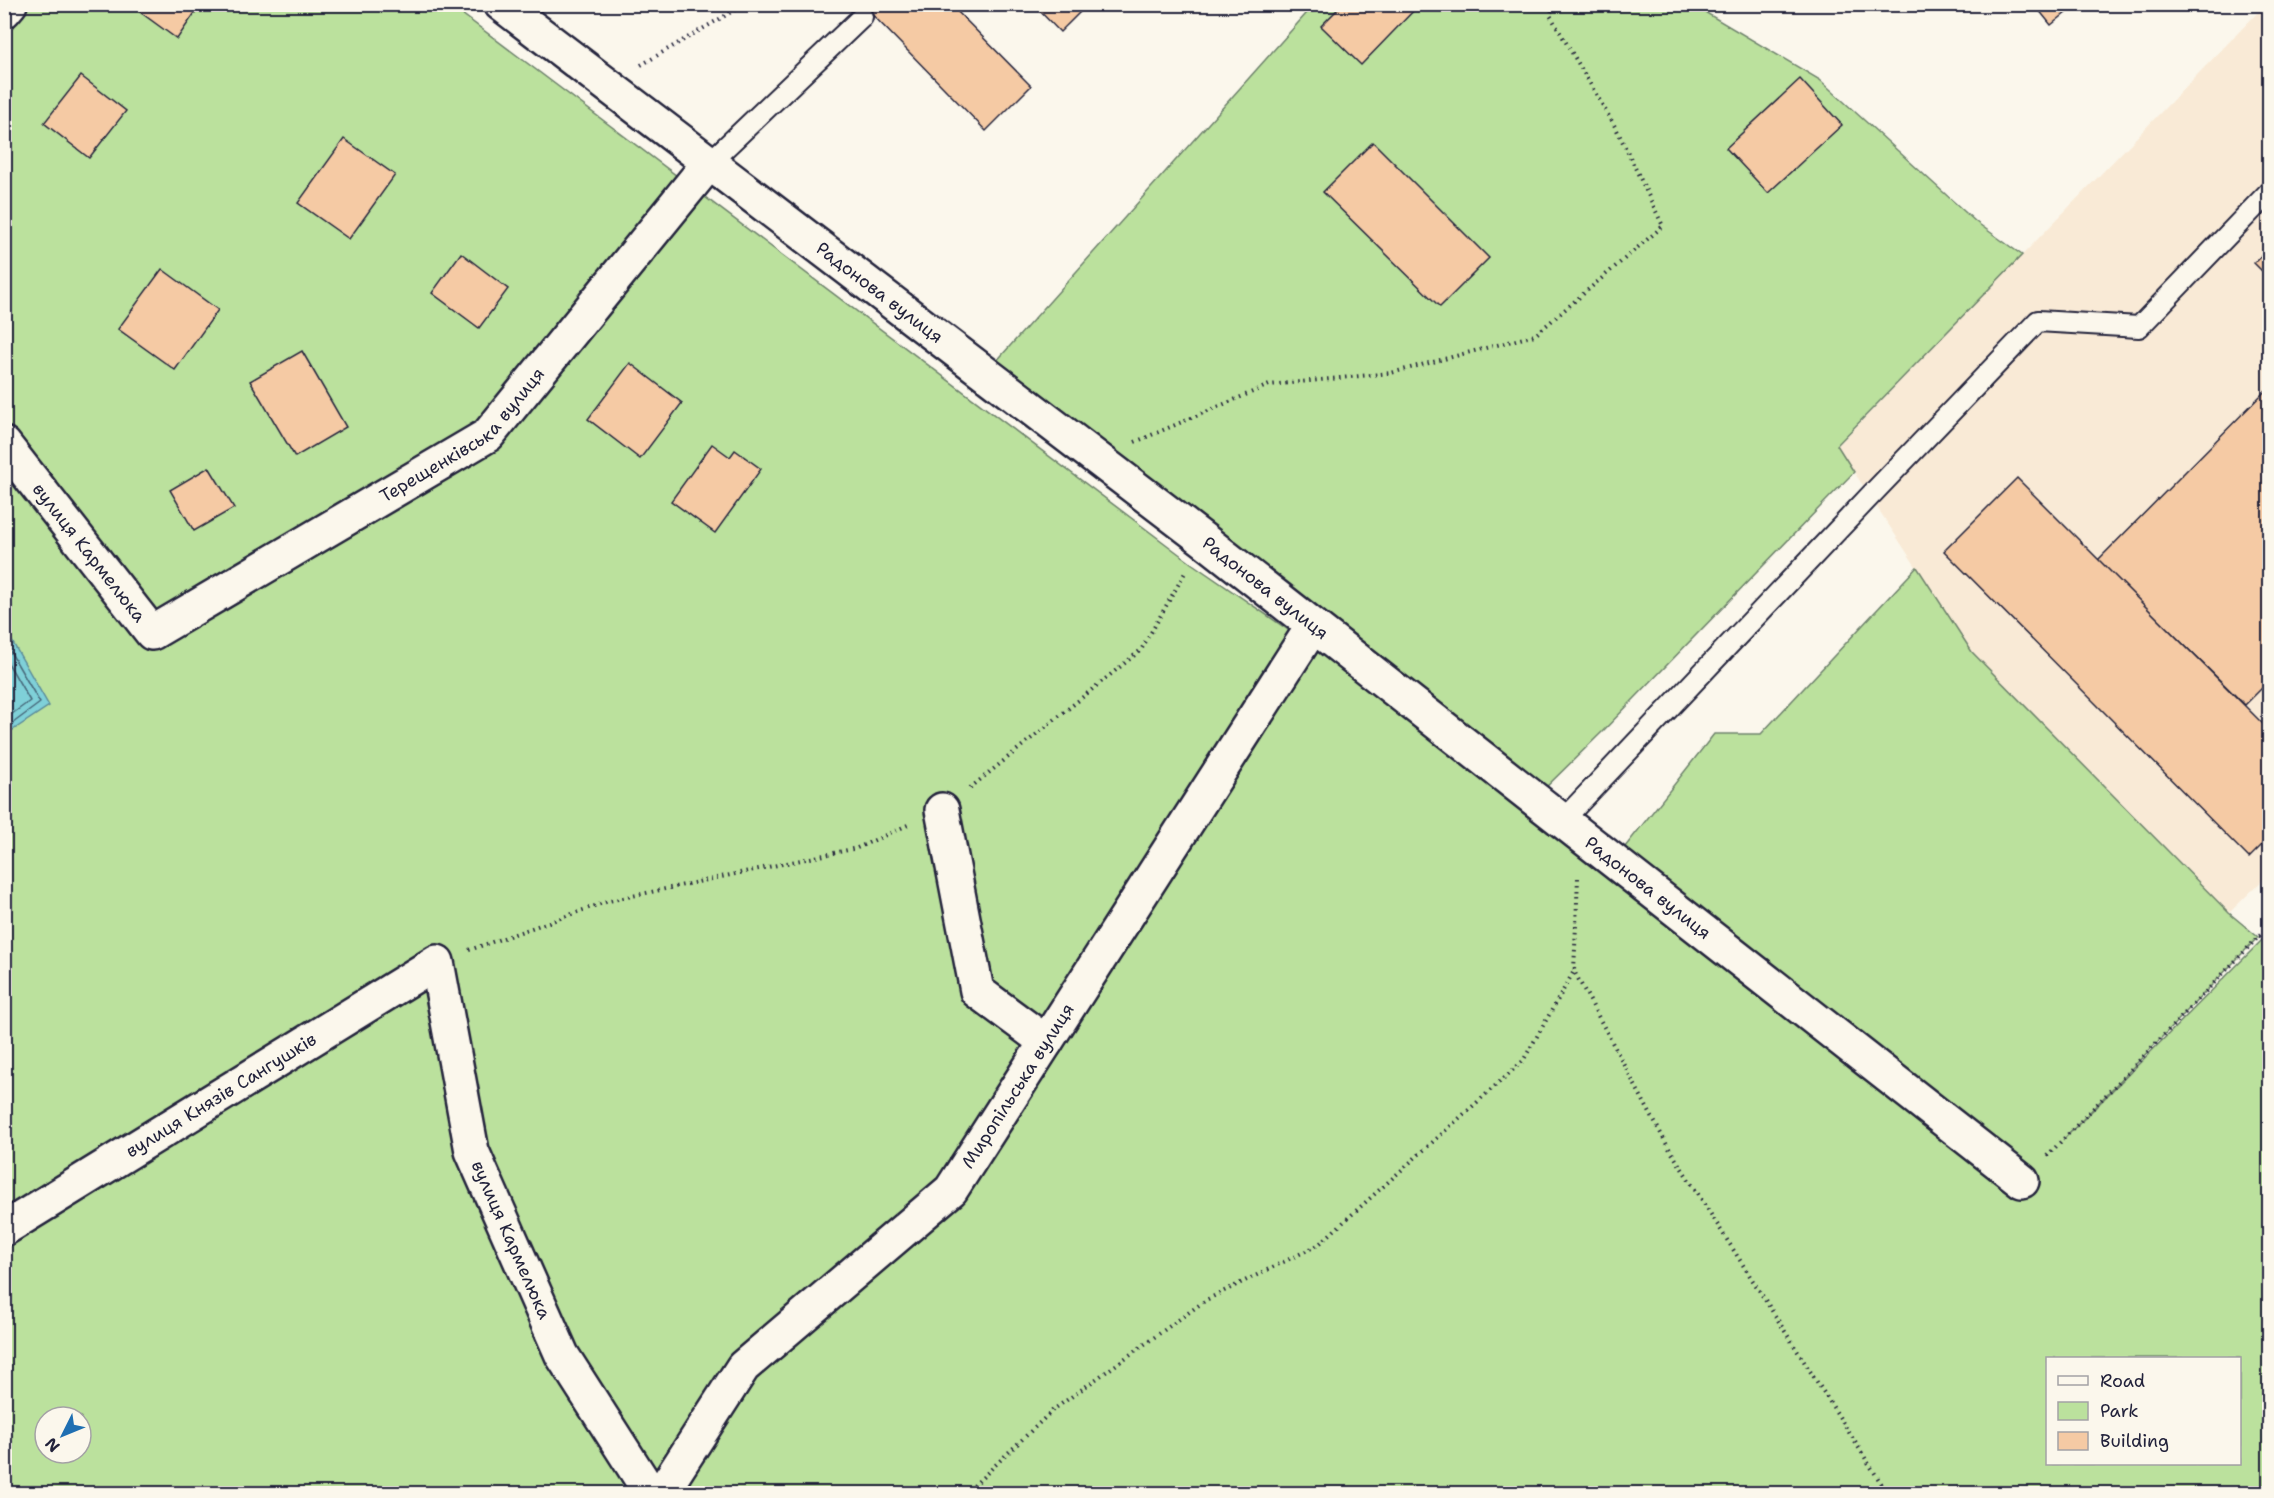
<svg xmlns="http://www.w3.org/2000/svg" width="2274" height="1498" viewBox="0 0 2274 1498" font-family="'Shantell Sans',sans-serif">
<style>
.built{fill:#f9ead6}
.green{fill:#bbe19d;stroke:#6e826c;stroke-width:1.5;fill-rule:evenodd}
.water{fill:#7fd0d8;stroke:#5a8a99;stroke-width:1.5}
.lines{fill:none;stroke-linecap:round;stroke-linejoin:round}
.shore{stroke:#47687a;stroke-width:1.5}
.building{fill:#f5caa4;stroke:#22223b;stroke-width:1.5}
.lane-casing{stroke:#22223b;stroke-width:24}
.street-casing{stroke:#22223b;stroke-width:38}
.path{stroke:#22223b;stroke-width:4;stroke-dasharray:1.5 4.5;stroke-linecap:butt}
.lane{stroke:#fbf7ec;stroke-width:20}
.street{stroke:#fbf7ec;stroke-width:33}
.labels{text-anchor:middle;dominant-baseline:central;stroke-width:6;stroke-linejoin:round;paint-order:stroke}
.street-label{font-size:18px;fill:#22223b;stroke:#fbf7ec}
</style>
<rect width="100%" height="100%" fill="#fbf7ec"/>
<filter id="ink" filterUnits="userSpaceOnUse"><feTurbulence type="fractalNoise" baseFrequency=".0167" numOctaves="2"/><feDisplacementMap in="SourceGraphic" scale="12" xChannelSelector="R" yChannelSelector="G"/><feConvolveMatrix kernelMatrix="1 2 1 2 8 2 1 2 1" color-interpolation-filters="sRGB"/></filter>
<g filter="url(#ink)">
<polygon class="built" points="2265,5 2269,5 2270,873 2229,913 1972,652 1837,446"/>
<path class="green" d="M5,5H450L1191,563L1521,790L986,373L1314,5H1693L1820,80L1976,222L2022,255L1837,445L1854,472L1602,732L1534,799L1614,861L1714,734H1761L1917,567L1972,652L2229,913L2258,937L2063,1140L2269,933V1493L5,1494ZM2048,1358H2240V1464H2048ZM45,1417H81V1453H45Z"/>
<polygon class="water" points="5,629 49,706 13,730 5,727"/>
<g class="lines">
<g class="shore">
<polyline points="4,641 40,703 13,723 4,722"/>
<polyline points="4,656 30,701 12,714 4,714"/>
</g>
</g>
<g class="building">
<polygon points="129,4 201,4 177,39"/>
<polygon points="862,4 950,4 1031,86 986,131"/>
<polygon points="1033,4 1088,4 1060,32"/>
<polygon points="1343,4 1420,4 1361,65 1321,26"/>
<polygon points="2034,4 2077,4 2051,25"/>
<polygon points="81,76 126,111 89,158 44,123"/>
<polygon points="1800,79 1842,125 1768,193 1726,148"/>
<polygon points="344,139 395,175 349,239 298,203"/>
<polygon points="1373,142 1489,258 1440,307 1323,192"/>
<polygon points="2270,247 2270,279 2254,263"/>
<polygon points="461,253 508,289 479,328 432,293"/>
<polygon points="162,269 218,310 175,370 118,329"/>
<polygon points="302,351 346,427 295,457 250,381"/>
<polygon points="630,363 682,403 640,459 588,419"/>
<polygon points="2270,386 2270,680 2245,705 2098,560"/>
<polygon points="712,444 730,457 735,450 761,469 715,533 671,501"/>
<polygon points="209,467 234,508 194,531 170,490"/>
<polygon points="2017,478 2270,731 2270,837 2249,858 1944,551"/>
</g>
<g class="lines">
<defs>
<g id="lane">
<polyline points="709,163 862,17"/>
<polyline points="1562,821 1870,496 2038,321 2139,327 2270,191"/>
</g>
<g id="street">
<path id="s1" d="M501,4L1204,540L2022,1181"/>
<polyline points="4,11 10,4"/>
<path id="s2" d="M4,444L152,633L488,435L709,163"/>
<polyline points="942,810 977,991 1046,1042"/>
<path id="s3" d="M4,1229L437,962L472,1151L562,1355L651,1494"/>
<path id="s4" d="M661,1494L743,1367L951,1190L1313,626"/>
</g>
</defs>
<use href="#lane" class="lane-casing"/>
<use href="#street" class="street-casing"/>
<g class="path">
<polyline points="641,65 745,4"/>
<polyline points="1135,442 1269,385 1391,373 1535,335 1663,226 1617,130 1550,15 1554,4"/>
<polyline points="970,788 1141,650 1186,571"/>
<polyline points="1578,878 1574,971 1667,1145 1888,1494"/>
<polyline points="2259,937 2270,936"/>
<polyline points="469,950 609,901 857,848 910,824"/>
<polyline points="2047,1156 2270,925"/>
<polyline points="965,1494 1053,1410 1206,1300 1318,1245 1523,1061 1574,971"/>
</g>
<use href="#lane" class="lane"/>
<use href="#street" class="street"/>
</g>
</g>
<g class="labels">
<g class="street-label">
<text stroke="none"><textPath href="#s1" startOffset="476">Радонова вулиця</textPath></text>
<text stroke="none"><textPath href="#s2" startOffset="610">Терещенківська вулиця</textPath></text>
<text stroke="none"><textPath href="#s2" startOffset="138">вулиця Кармелюка</textPath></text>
<text stroke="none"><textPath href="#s1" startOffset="962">Радонова вулиця</textPath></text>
<text stroke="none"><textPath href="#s1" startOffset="1448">Радонова вулиця</textPath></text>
<text stroke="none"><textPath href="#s4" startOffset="548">Миропільська вулиця</textPath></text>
<text stroke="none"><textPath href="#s3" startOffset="255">вулиця Князів Сангушків</textPath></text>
<text stroke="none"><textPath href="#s3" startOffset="798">вулиця Кармелюка</textPath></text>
</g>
</g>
<rect width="2274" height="1498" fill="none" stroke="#fbf7ec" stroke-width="24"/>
<rect x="12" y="12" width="2250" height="1474" fill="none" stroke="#22223b" stroke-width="2" filter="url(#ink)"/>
<rect x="2046" y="1357" width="195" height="108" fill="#fbf7ec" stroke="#a4a2a5" stroke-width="1.5"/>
<rect x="2058" y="1376" width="30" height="9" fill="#fbf7ec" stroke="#a4a2a5" stroke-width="1.5"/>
<text x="2100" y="1387" font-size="18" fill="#22223b">Road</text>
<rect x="2058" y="1402" width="30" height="18" fill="#bbe19d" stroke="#a4a2a5" stroke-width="1.5"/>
<text x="2100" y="1417" font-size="18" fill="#22223b">Park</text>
<rect x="2058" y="1432" width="30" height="18" fill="#f5caa4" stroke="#a4a2a5" stroke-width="1.5"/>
<text x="2100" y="1447" font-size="18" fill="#22223b">Building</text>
<g transform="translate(63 1435) rotate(227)"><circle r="28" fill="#fbf7ec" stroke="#a4a2a5" stroke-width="1.5"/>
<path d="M0-4.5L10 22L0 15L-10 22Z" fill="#1f6fb2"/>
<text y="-9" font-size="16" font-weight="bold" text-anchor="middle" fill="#22223b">N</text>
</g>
</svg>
